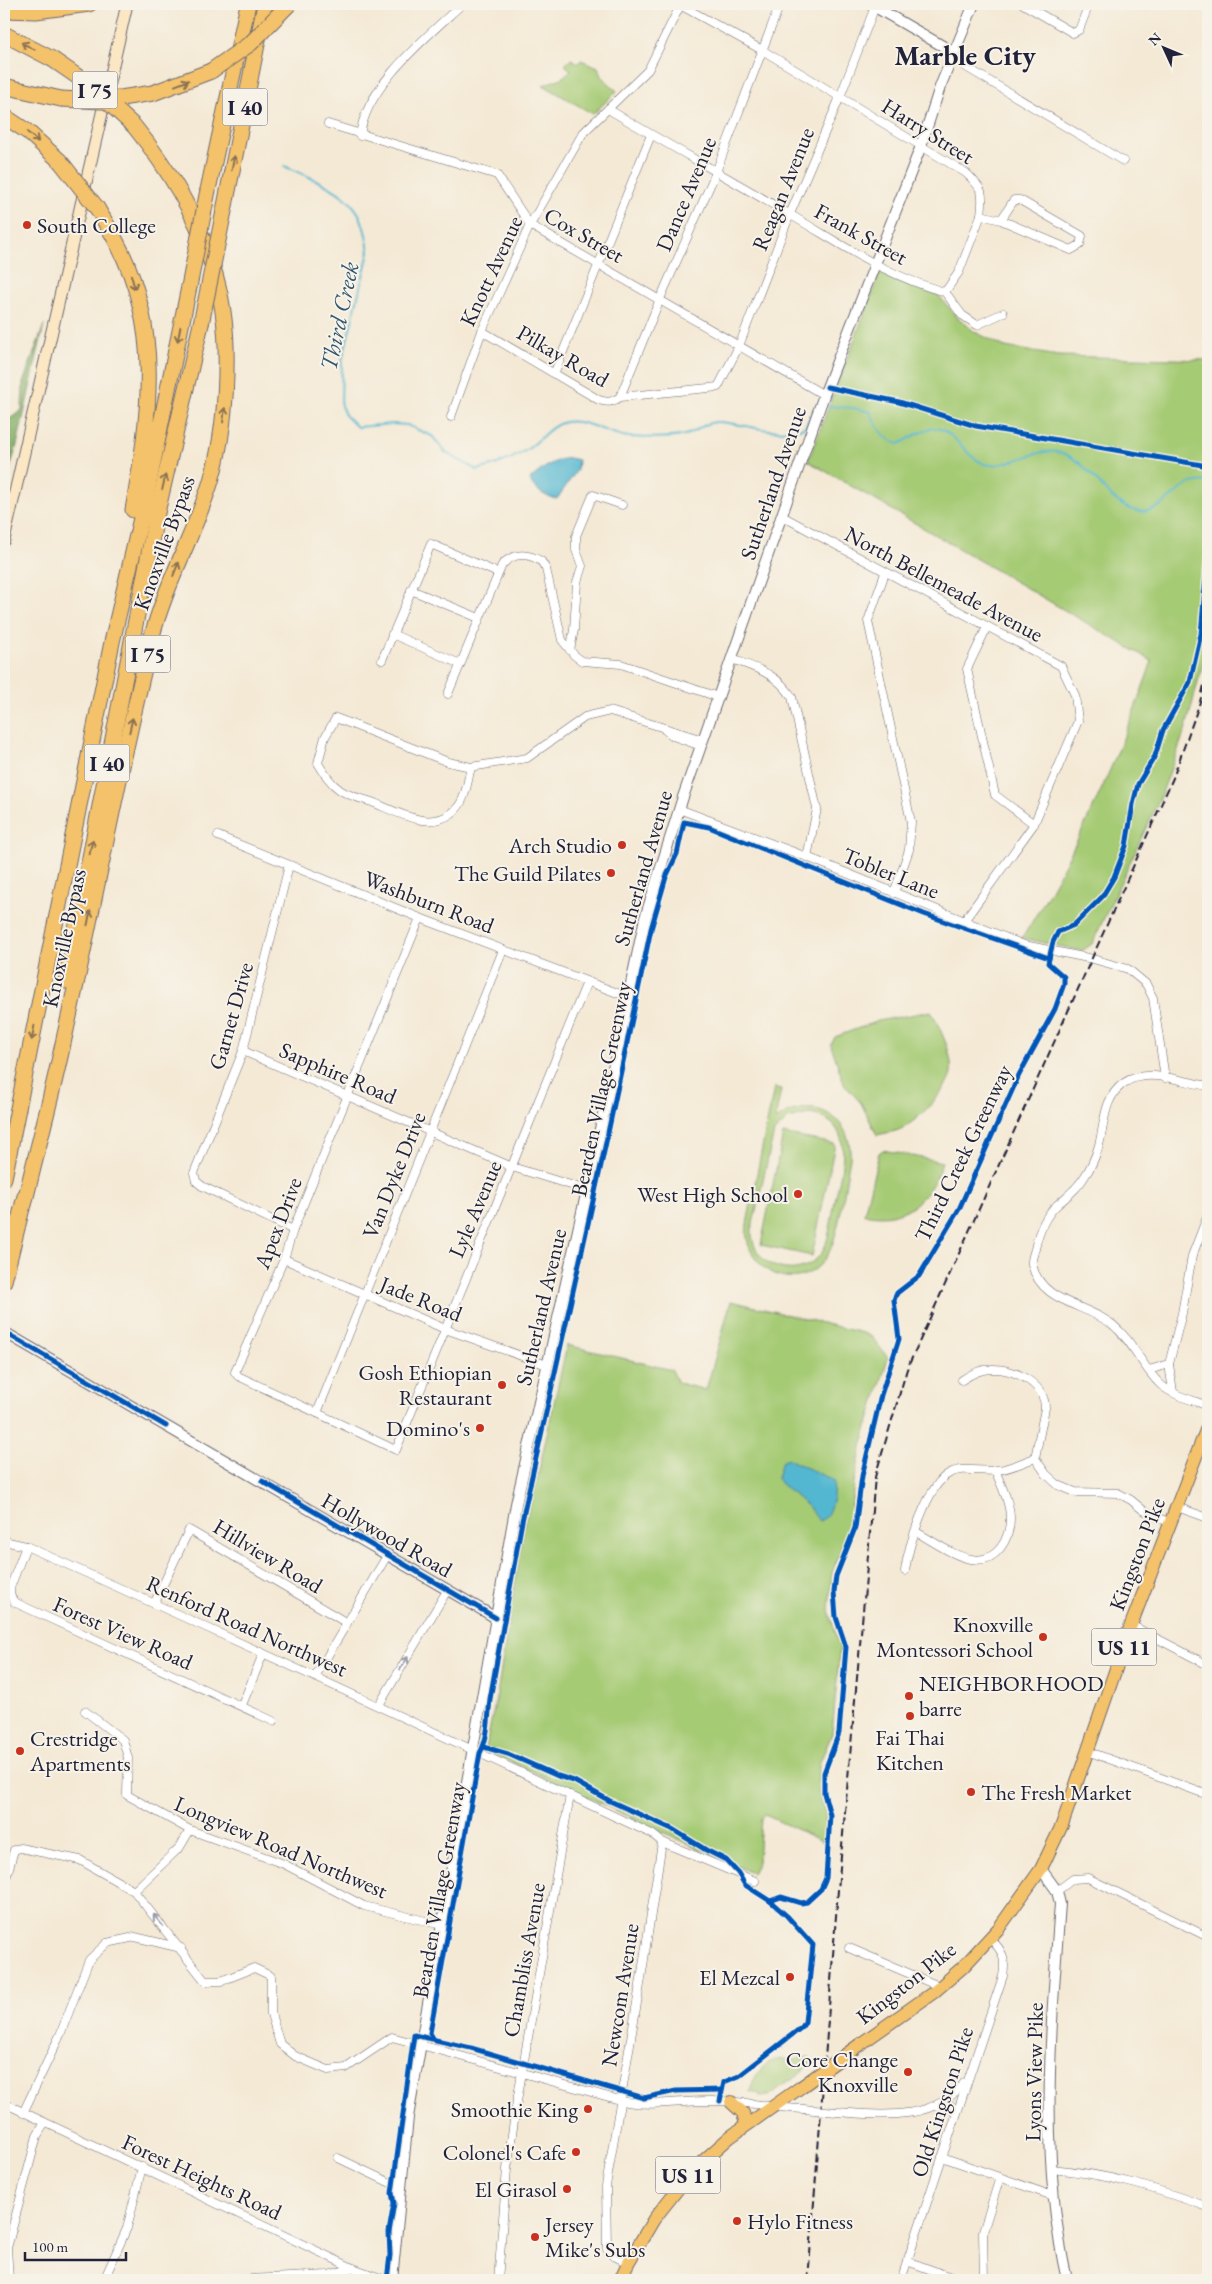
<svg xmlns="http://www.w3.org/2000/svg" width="1212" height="2284" viewBox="0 0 1212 2284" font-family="'EB Garamond',serif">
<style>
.green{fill:#a6cb75;stroke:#647658;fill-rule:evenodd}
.forest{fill:#84af66;stroke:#536850}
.water{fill:#53b7d1;stroke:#3a6c86}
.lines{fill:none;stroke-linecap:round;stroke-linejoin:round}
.stream{stroke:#53b7d1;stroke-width:2}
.minor-casing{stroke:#6c6871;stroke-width:9}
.tertiary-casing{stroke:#6c6871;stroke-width:12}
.secondary-casing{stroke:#6c6871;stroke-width:13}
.primary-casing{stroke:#6c6871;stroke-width:14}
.motorway-casing{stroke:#6c6871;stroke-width:17}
.minor{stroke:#fff;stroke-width:8}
.tertiary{stroke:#fff;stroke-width:10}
.secondary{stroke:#fbe7c3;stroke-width:11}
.primary{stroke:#f4c26a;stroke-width:12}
.motorway{stroke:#f4c26a;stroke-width:15}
.rail{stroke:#22223b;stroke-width:2;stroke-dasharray:8 4;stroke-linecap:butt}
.minor-bridge-casing{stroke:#6c6871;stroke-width:9;stroke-linecap:butt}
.primary-bridge-casing{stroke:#6c6871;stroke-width:14;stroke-linecap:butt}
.motorway-bridge-casing{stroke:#6c6871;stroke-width:17;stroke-linecap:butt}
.minor-bridge{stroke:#fff;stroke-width:8}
.primary-bridge{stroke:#f4c26a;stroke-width:12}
.motorway-bridge{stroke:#f4c26a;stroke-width:15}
.cycleway-casing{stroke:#f7f3e8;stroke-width:8}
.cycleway{stroke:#0057b8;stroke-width:5}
.oneway{stroke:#8b7252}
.oneway2{stroke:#9c9ca7}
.poi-dot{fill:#c8321e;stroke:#f7f3e8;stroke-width:2}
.labels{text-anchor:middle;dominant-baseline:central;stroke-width:4;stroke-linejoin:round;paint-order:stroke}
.shield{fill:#f7f3e8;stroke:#62616f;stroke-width:1}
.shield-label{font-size:21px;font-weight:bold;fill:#22223b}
.street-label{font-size:22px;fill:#22223b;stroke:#f7f3e8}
.poi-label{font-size:22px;fill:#22223b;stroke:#f7f3e8;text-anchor:end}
.water-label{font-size:24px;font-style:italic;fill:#335670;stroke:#f7f3e8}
.district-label{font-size:28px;font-weight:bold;fill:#22223b;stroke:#f7f3e8}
</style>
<rect width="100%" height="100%" fill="#f7f3e8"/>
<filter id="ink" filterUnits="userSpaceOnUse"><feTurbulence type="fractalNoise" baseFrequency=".02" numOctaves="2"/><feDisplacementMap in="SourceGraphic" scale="10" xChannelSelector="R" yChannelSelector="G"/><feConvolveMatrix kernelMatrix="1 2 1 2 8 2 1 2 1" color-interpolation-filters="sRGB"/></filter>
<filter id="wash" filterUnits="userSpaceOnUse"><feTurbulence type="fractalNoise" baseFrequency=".0096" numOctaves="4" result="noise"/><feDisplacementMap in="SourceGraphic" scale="20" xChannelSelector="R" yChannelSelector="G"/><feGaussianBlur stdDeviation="1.12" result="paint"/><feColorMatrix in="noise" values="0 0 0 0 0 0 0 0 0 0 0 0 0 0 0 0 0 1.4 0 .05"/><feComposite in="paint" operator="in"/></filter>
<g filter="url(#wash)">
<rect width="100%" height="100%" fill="#f4e9d5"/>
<g class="green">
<polygon points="571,59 578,63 581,60 598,67 601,75 617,91 593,114 543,85 562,78 571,70 565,65"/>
<path d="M880,273L938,295L958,318L975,332L1005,347L1058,356L1208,360V643L1186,728L1160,798L1092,944L1082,951L1022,938C1076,853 1119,757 1152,661L808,461Z"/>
<path d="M931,1011C939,1027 956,1058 950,1077C944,1093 918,1120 903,1128C896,1132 885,1133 877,1135L861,1103L844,1084L831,1045L835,1037L878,1021Z"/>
<path d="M774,1088L781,1089L775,1121C808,1093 853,1114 850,1158C845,1183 839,1241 825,1259C797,1298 741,1270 747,1224ZM809,1114C857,1121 842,1168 835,1200C832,1216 830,1234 824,1249C804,1285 749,1270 752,1228L774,1132L788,1119Z"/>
<polygon points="783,1134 835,1144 812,1256 761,1245"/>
<path d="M883,1150L942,1162C930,1199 905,1223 864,1214L879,1153Z"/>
<polygon points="731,1301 863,1333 872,1337 888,1358 865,1434 854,1482 849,1527 832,1573 829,1610 840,1648 832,1734 819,1764 818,1789 826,1813 824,1842 765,1815 761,1819 758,1862 752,1873 485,1750 497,1694 525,1520 533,1496 567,1345 672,1370 678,1383 706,1390"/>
<path d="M802,2058H810V2065L769,2096L760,2097V2094L750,2092C754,2075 763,2060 783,2059C789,2059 796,2061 802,2058Z"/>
</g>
<polygon class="forest" points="44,325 17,445 4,487 4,419 11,418 22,410 23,383"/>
<g class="water">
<path d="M569,458L578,460L577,470L557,499C547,498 532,489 530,479C543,469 552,460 569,458Z"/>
<path d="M788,1459L833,1480C835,1491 832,1517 819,1521L809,1507L781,1484L777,1478L782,1461Z"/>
</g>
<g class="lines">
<g class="stream">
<path d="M284,166C307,176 343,189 357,211C364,222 367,238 369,252L342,361L341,406L345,415L357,427L393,424L407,425L432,436L446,453L477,470C495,466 511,460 526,450C540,442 549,425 565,422C587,419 606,434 628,437C641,438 676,439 688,434C698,430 707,421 719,422C749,424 775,437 805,427L814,409"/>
<path d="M828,406L853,408L870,412C877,427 882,438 899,444C909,439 923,429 934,428C953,427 969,464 990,465C1016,466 1042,442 1069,456C1094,469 1108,504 1136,511C1158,516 1173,492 1189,484C1195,481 1202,481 1208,482"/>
</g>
</g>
</g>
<g filter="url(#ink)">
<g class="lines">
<defs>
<g id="minor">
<polyline points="1023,4 1073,33 1079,30 1089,4"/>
<path d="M680,5L762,50L966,173C983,189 984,192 981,215L1001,220L1071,250L1080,245L1082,236L1020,200H1014L1001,220"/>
<polyline points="951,58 1123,161"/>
<path d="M608,109C668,145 729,178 789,214C843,245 884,275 945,292"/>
<polyline points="328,124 497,175 530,225 824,395"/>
<path d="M360,136C365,86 428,36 462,4"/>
<polyline points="945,292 959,272 981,215"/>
<polyline points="945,292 962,315 977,325 1003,313"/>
<path d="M482,331L599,400C608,403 613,402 620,397L718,387L739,346L790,214L840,97L876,4"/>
<polyline points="554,374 651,135"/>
<polyline points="620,397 660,299 716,172 780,4"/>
<polyline points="451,417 482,331 530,225 583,133 648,70 681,4"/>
<polyline points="782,516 1061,666 1075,695 1078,721 1034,824 964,921"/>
<polyline points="885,573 868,621 911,822 909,850 894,893"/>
<polyline points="411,590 479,618"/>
<polyline points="987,627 967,669 995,795 1034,824"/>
<polyline points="392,634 460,664"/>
<polyline points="570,650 574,630 577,582 582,566 576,550 576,536 593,495 622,505"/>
<path d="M732,659C758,669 776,673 792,697L817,809L807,857"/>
<polyline points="382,660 431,544 498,573"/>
<path d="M448,694L502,565C514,552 527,553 541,561L546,569L562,640L574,655L582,661L621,664L718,697"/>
<polyline points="665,730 673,736 701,746"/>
<path d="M471,767C467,782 466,803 452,813C428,831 397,812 372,802C362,799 349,796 340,790C330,783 324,773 318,763L325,737L336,718L448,762L471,767L527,758L585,717L610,711L703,740"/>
<polyline points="679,809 807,857 1024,945 1093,959 1128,969 1146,984 1153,998 1165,1078"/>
<polyline points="218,836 420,918 628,997"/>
<polyline points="289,865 243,1051 194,1173 196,1181 202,1186 293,1230"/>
<polyline points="420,918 293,1230 284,1259 235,1372 238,1376 396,1450 587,982"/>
<polyline points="243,1051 512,1167 587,1190"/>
<path d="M1208,1086C1183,1082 1147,1067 1124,1083C1103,1098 1105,1123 1099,1145C1096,1156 1090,1169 1083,1179C1076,1190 1066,1197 1057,1205C1045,1216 1038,1234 1035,1249C1034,1253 1031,1259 1032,1264C1040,1303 1087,1304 1113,1325C1133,1341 1142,1367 1160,1384C1173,1396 1193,1400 1208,1406"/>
<polyline points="284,1259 445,1329 547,1365"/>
<polyline points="1149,1370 1169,1364"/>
<path d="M962,1380C971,1374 980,1369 991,1369C1013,1368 1045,1383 1045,1408L1035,1458L1046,1474L1058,1485L1075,1492L1118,1493L1131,1500L1143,1510L1170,1523"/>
<polyline points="1173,1392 1169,1364 1182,1313 1192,1256 1208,1215"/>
<polyline points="317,1413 503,950"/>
<polyline points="1177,1507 1208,1518"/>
<path d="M916,1532C933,1541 953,1556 971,1559C996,1564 1010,1540 1010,1518C1010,1502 1001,1485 995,1470"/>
<path d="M4,1541L26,1546C236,1640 444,1736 652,1834L662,1842L755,1881"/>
<polyline points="26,1546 10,1588 10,1595 14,1602 273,1721"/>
<path d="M905,1571C908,1548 927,1484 950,1473C964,1466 983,1473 999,1470C1011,1468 1023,1462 1035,1458"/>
<polyline points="154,1604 189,1530 347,1623"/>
<polyline points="1131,1625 1208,1665"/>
<polyline points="315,1677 388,1554"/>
<polyline points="242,1705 263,1654"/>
<polyline points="379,1705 448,1589"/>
<polyline points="85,1711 123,1740 128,1758 127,1795 190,1830 284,1864 364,1906 442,1925"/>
<polyline points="1087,1751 1208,1795"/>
<path d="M4,1886L14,1850L20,1848L80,1860L134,1891L205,1981H221L254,1968L271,1976V2014L280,2044L295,2056L328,2070L346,2068L392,2037L627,2102C656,2107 686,2100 715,2101C745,2101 774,2108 803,2109"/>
<polyline points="134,1891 180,1847 190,1830"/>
<polyline points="1057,1891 1073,1879 1088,1878 1208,1937"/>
<polyline points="849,1948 941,1987"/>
<polyline points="4,2103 353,2268 386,2280"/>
<polyline points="938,2106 952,2106 956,2115"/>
<path d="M837,2112C882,2115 933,2122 964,2083"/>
<polyline points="23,2113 60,2035 89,1960 107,1943 135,1937 181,1948"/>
<polyline points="942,2157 1053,2196"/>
<polyline points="338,2158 401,2188"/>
<path d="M1051,2169C1108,2174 1155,2188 1208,2207"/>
<polyline points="907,2261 959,2280"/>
<polyline points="628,2263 614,2256 607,2248 606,2186 641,1979 662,1842"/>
<polyline points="250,2279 328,2275 353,2268"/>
<polyline points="9,2280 7,2248 37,2136 44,2124"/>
<polyline points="104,2280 127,2228 142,2167"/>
<polyline points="498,2280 507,2169 516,2107 570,1795"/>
<path d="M901,2280L1003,1976C1006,1959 1003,1950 990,1939"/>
<polyline points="984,2280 983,2232 1000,2177"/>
</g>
<g id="tertiary">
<polyline points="870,4 953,52"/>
<polyline points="4,1332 496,1618"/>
<path d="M1041,1869L1057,1891L1060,1904C1051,2028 1039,2158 1067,2280"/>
<polyline points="392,2280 408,2117 516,1504 587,1190 645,918 683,797 824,395 921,146 940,87 974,4"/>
</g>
<polyline id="secondary" points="4,540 127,4"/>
<g id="primary">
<polyline points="859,2045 934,1992 963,1967 999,1928 1041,1869 1062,1825 1131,1625 1208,1425"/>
<polyline points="731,2102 743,2113 746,2125"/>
<polyline points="620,2280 628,2263 654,2219 692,2171 730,2137 801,2087"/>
</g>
<g id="motorway">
<polyline points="4,10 36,11 89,4"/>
<polyline points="4,34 52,59"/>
<polyline points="4,86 61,99"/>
<polyline points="153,93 211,71"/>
<polyline points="4,116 28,132 60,161"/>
<polyline points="208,190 248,4"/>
<polyline points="224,211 265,4"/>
<path d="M114,237C163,327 150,414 133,510"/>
<polyline points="66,981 156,517 201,324"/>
<polyline points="4,1178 112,642 145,501 189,287"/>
<path d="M24,1205C37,1150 52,1095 64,1039C94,906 118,772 151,640C165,585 194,535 211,481C224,437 227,392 226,346C224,263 185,189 134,126"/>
<polyline points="4,1281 25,1196"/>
</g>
</defs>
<use href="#minor" class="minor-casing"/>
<use href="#tertiary" class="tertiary-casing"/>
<use href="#secondary" class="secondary-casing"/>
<use href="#primary" class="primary-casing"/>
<use href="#motorway" class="motorway-casing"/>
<use href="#minor" class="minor"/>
<use href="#tertiary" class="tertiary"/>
<use href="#secondary" class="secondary"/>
<use href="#primary" class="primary"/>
<use href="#motorway" class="motorway"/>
<polyline class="rail" points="808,2280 838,1890 875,1477 907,1369 1173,778 1200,702 1208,668"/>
<defs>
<polyline id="minor-bridge" points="803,2109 837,2112"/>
<polyline id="primary-bridge" points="801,2087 859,2045"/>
<g id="motorway-bridge">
<polyline points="52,59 87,83 134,126"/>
<polyline points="211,71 251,43 289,4"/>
<polyline points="61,99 101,101 153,93"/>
<polyline points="60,161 97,208 114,237"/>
<polyline points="189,287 208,190"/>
<polyline points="201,324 224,211"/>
</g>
</defs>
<use href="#minor-bridge" class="minor-bridge-casing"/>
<use href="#primary-bridge" class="primary-bridge-casing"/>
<use href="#motorway-bridge" class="motorway-bridge-casing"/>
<use href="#minor-bridge" class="minor-bridge"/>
<use href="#primary-bridge" class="primary-bridge"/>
<use href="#motorway-bridge" class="motorway-bridge"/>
<defs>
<g id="cycleway">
<polyline points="827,387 899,402 976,426 1208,466"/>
<polyline points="4,1332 166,1426"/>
<polyline points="262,1481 496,1618"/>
<polyline points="484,1747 508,1754 558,1776 574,1781 610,1801 672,1829 706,1850 726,1860 738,1873 745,1885 770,1901 787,1916 813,1945 805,2022 802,2027 739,2076 724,2082 720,2101"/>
<polyline points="770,1901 781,1897 801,1903 807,1902 821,1889 826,1878 830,1815 824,1793 824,1773 839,1733 846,1647 836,1617 834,1592 836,1576 855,1528 862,1476 881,1395 899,1339 894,1300 897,1293 919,1276 959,1209 1019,1075 1055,1009 1064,984 1064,977 1048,963 1053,942 1058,932 1074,925 1102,897 1114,877 1126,846 1133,804 1138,784 1155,756 1163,730 1190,682 1201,634 1208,554"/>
<path d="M433,2038L430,2033L480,1753C489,1737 488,1716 490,1699L522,1521L605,1147L651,929L666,877L677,854L684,822L709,827L924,914L1049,958"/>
<polyline points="387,2280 390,2255 389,2232 394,2203 392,2193 414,2035 471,2048 644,2098 676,2091 722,2090"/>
</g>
</defs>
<use href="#cycleway" class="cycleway-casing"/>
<use href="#cycleway" class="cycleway"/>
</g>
<defs><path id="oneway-shaft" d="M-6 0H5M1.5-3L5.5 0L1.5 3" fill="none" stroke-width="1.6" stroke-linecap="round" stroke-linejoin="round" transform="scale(1.25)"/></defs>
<g class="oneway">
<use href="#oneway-shaft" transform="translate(28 46) rotate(-152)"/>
<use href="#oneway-shaft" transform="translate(182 83) rotate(-21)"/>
<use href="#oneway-shaft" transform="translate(33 137) rotate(40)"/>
<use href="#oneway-shaft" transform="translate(233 163) rotate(-79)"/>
<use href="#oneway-shaft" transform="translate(133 282) rotate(74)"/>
<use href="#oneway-shaft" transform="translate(179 334) rotate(101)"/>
<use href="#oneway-shaft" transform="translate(224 415) rotate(-83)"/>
<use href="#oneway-shaft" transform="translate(164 482) rotate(-77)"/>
<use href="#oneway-shaft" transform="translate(176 569) rotate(-68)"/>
<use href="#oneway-shaft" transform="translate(131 725) rotate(-77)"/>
<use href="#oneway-shaft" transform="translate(91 847) rotate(-79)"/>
<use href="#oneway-shaft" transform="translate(89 918) rotate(-78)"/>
<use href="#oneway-shaft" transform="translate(33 1033) rotate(101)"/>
</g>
<g class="oneway2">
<use href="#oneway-shaft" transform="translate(404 1663) rotate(-59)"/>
<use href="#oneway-shaft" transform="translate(158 1920) rotate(-129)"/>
</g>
</g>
<g class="poi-dot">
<circle cx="27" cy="225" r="5"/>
<circle cx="622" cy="845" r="5"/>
<circle cx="611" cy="873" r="5"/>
<circle cx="798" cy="1194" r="5"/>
<circle cx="502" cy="1385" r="5"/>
<circle cx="480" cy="1428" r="5"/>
<circle cx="1043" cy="1637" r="5"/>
<circle cx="909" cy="1696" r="5"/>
<circle cx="910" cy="1716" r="5"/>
<circle cx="20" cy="1751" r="5"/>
<circle cx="971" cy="1792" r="5"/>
<circle cx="790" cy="1977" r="5"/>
<circle cx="908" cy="2072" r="5"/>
<circle cx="588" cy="2109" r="5"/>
<circle cx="576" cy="2152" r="5"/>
<circle cx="567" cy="2189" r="5"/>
<circle cx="737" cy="2221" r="5"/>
<circle cx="535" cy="2237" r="5"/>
</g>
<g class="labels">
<g class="shield">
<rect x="72.5" y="71.5" width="45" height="37" rx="4"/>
<rect x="222.5" y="88.5" width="45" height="37" rx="4"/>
<rect x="125.5" y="635.5" width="45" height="37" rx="4"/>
<rect x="84.5" y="744.5" width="45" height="37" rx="4"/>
<rect x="1091.5" y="1628.5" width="65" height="37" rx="4"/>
<rect x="655.5" y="2156.5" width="65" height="37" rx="4"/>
</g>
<g class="shield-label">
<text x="95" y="90">I 75</text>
<text x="245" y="107">I 40</text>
<text x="148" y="654">I 75</text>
<text x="107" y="763">I 40</text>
<text x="1124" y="1647">US 11</text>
<text x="688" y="2175">US 11</text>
</g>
<g class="street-label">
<text transform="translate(928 131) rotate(32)">Harry Street</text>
<text transform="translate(783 189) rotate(-68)">Reagan Avenue</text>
<text transform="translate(686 194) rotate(-67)">Dance Avenue</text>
<text transform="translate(861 234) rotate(29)">Frank Street</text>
<text transform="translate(584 235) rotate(30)">Cox Street</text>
<text transform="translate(491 271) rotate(-65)">Knott Avenue</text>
<text transform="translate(563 356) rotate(30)">Pilkay Road</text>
<text transform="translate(773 483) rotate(-71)">Sutherland Avenue</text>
<text transform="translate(164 543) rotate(-70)">Knoxville Bypass</text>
<text transform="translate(944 584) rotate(28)">North Bellemeade Avenue</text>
<text transform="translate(643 868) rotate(-74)">Sutherland Avenue</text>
<text transform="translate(891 873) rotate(22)">Tobler Lane</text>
<text transform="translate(429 902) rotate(21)">Washburn Road</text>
<text transform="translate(64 938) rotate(-78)">Knoxville Bypass</text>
<text transform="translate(231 1016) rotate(-74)">Garnet Drive</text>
<text transform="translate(338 1073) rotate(23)">Sapphire Road</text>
<text transform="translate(601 1089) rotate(-78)">Bearden Village Greenway</text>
<text transform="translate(963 1153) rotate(-64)">Third Creek Greenway</text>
<text transform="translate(394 1175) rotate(-68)">Van Dyke Drive</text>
<text transform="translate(475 1209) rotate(-67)">Lyle Avenue</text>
<text transform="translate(278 1223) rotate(-69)">Apex Drive</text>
<text transform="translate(421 1299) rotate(22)">Jade Road</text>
<text transform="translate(541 1307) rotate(-77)">Sutherland Avenue</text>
<text transform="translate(387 1535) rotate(30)">Hollywood Road</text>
<text transform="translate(1137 1554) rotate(-69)">Kingston Pike</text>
<text transform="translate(268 1556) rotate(31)">Hillview Road</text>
<text transform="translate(247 1626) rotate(24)">Renford Road Northwest</text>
<text transform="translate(123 1633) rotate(24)">Forest View Road</text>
<text transform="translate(281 1847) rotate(23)">Longview Road Northwest</text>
<text transform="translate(439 1890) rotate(-80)">Bearden Village Greenway</text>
<text transform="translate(524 1960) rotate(-80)">Chambliss Avenue</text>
<text transform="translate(906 1983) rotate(-38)">Kingston Pike</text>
<text transform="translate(620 1995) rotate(-81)">Newcom Avenue</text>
<text transform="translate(1034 2072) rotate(-89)">Lyons View Pike</text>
<text transform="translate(942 2102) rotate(-72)">Old Kingston Pike</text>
<text transform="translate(202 2177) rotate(25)">Forest Heights Road</text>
</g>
<g class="poi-label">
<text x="37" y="225" text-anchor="start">South College</text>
<text x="612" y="845">Arch Studio</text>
<text x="601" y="873">The Guild Pilates</text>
<text x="788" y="1194">West High School</text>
<text x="492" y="1372">Gosh Ethiopian<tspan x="492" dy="25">Restaurant</tspan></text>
<text x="470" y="1428">Domino's</text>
<text x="1033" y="1624">Knoxville<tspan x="1033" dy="25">Montessori School</tspan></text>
<text x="919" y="1683" text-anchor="start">NEIGHBORHOOD<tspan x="919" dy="25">barre</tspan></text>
<text x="910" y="1737" text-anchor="middle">Fai Thai<tspan x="910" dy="25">Kitchen</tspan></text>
<text x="30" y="1738" text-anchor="start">Crestridge<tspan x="30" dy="25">Apartments</tspan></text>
<text x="981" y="1792" text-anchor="start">The Fresh Market</text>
<text x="780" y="1977">El Mezcal</text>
<text x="898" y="2059">Core Change<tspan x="898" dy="25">Knoxville</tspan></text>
<text x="578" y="2109">Smoothie King</text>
<text x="566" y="2152">Colonel's Cafe</text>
<text x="557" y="2189">El Girasol</text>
<text x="747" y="2221" text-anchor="start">Hylo Fitness</text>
<text x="545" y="2224" text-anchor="start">Jersey<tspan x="545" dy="25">Mike's Subs</tspan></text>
</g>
<g class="water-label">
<text transform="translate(339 316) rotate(-78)">Third Creek</text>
</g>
<g class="district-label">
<text x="965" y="55">Marble City</text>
</g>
</g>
<rect width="1212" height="2284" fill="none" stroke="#f7f3e8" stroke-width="20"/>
<g transform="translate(1164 48) rotate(314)" stroke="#f7f3e8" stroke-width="4" paint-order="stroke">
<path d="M0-4L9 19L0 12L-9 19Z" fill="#22223b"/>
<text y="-8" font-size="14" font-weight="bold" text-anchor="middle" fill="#22223b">N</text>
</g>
<path d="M25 2252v8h101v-8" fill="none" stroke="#22223b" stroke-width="2.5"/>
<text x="32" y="2252" font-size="15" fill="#22223b" stroke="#f7f3e8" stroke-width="4" paint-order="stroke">100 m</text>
</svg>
